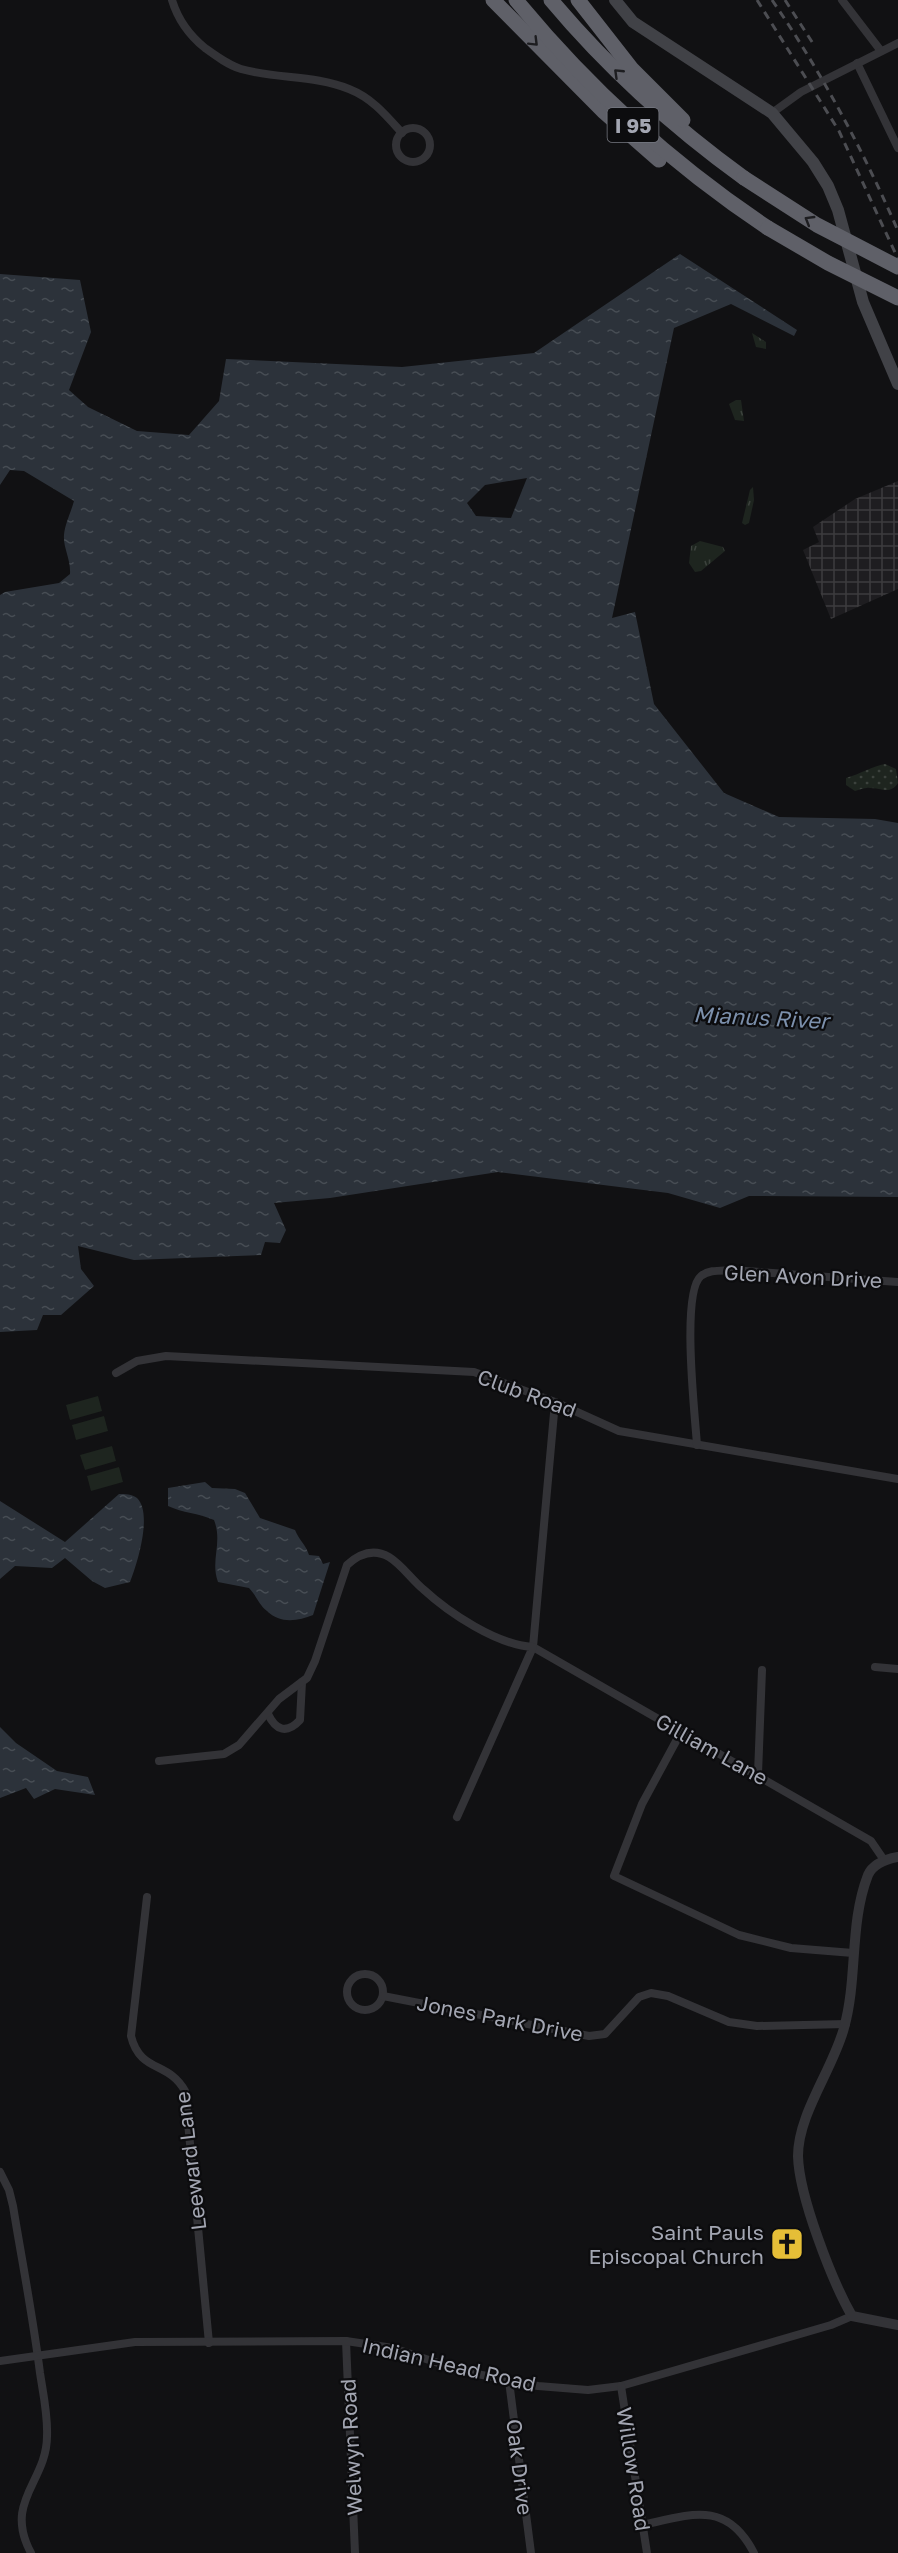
<svg xmlns="http://www.w3.org/2000/svg" width="898" height="2553" viewBox="0 0 898 2553" font-family="'Golos Text',sans-serif">
<style>
.industrial{fill:url(#industrial-grid)}
.grass{fill:url(#grass-tufts)}
.park{fill:url(#park-dots)}
.garden{fill:#1e251f}
.water{fill:url(#water-ripples);fill-rule:evenodd}
.lines{fill:none;stroke-linecap:round;stroke-linejoin:round}
.minor{stroke:#333337;stroke-width:8}
.tertiary{stroke:#333337;stroke-width:10}
.secondary{stroke:#414247;stroke-width:12}
.motorway{stroke:#5f6068;stroke-width:15}
.rail{stroke:#4c4d52;stroke-width:3;stroke-dasharray:8 6;stroke-linecap:butt}
.motorway-bridge{stroke:#5f6068;stroke-width:15}
.oneway{stroke:#1d1d20}
.labels{text-anchor:middle;dominant-baseline:central;stroke-width:4.5;stroke-linejoin:round;paint-order:stroke}
.shield{fill:#0c0c0e;stroke:#767881;stroke-width:1.5}
.shield-label{font-size:20px;font-weight:bold;fill:#a3a6b2}
.street-label{font-size:21px;fill:#a3a6b2;stroke:#0c0c0e}
.poi-label{font-size:21px;fill:#a3a6b2;stroke:#0c0c0e;text-anchor:end}
.water-label{font-size:22px;font-style:italic;fill:#7c90ac;stroke:#0c0c0e}
</style>
<defs>
<pattern id="industrial-grid" width="8" height="8" patternUnits="userSpaceOnUse" patternTransform="scale(1.5)"><rect width="8" height="8" fill="#1e1d20"/><path d="M0 4h8M4 0v8" fill="none" stroke="#3c3b3e"/></pattern>
<pattern id="grass-tufts" width="24" height="20" patternUnits="userSpaceOnUse" patternTransform="scale(1.5)"><rect width="24" height="20" fill="#1e251f"/><path d="M3 7l-1-3M5 7V3M7 7l1-3M15 17l-1-3M17 17v-4M19 17l1-3" fill="none" stroke="#3c423d"/></pattern>
<pattern id="park-dots" width="8" height="8" patternUnits="userSpaceOnUse" patternTransform="scale(1.5)"><rect width="8" height="8" fill="#1e251f"/><path d="M2 2h.1M6 6h.1" fill="none" stroke="#3c423d" stroke-width="1.8" stroke-linecap="round"/></pattern>
<pattern id="water-ripples" width="26" height="14" patternUnits="userSpaceOnUse" patternTransform="scale(1.5)"><rect width="26" height="14" fill="#2c323a"/><path d="M2 4q2-2 4 0t4 0M15 11q2-2 4 0t4 0" fill="none" stroke="#474d54"/></pattern>
</defs>
<rect width="100%" height="100%" fill="#111113"/>
<polygon class="industrial" points="898,481 898,589 831,619 803,550 819,542 813,527 855,499"/>
<g class="grass">
<polygon points="752,333 766,342 766,349 756,347"/>
<polygon points="736,400 741,400 744,421 735,420 729,404"/>
<polygon points="753,487 754,500 749,523 745,525 742,523 750,490"/>
<polygon points="700,541 723,547 725,551 701,571 695,572 689,563 691,546"/>
</g>
<path class="park" d="M885,764L896,769L898,783C890,795 882,788 870,788C865,787 860,790 855,791L846,785V778C860,774 873,766 885,764Z"/>
<g class="garden">
<polygon points="98,1396 102,1411 70,1420 66,1405"/>
<polygon points="104,1416 108,1431 76,1440 72,1425"/>
<polygon points="112,1446 116,1461 85,1470 80,1455"/>
<polygon points="119,1467 123,1482 91,1491 87,1476"/>
</g>
<g class="water">
<path d="M680,254L797,330L794,336L731,304L674,328L612,618L635,612L654,704L724,793L779,817L875,819L898,823V1197L749,1196L720,1208L668,1193L498,1172L330,1198L274,1203L286,1230L280,1243L265,1242L261,1255L134,1260L78,1246L81,1269L94,1286L61,1315H43L37,1330L0,1332V595L5,592L59,583L70,574C71,559 63,548 64,535C65,524 71,512 74,501L24,471L10,470L0,485V274L80,280L91,332L69,390L88,407L137,431L189,435L219,401L226,359L402,367L534,353ZM527,478L511,518L476,516L467,503L485,485Z"/>
<path d="M205,1482L212,1488L235,1489L245,1493L260,1518L295,1530C299,1540 306,1545 309,1555L319,1556L323,1564L330,1562L313,1615C298,1621 280,1624 267,1611C259,1605 256,1595 249,1588L218,1582C210,1560 223,1543 214,1520C198,1513 183,1513 168,1506V1488Z"/>
<path d="M119,1494C125,1494 132,1494 137,1498C153,1513 137,1565 130,1582L105,1588L92,1581L65,1558L52,1568L15,1566L0,1579V1501L65,1542Z"/>
<polygon points="0,1727 16,1743 57,1771 88,1777 95,1795 55,1789 34,1799 26,1788 0,1798"/>
</g>
<g class="lines">
<g class="minor">
<path d="M172,0C178,20 189,35 205,48C216,56 228,65 241,69C276,79 315,75 349,89C372,98 386,115 402,133"/>
<polyline points="842,0 881,51"/>
<polyline points="857,63 898,148"/>
<polyline points="772,113 801,92 898,43"/>
<circle cx="413" cy="145" r="17"/>
<polyline points="116,1373 137,1361 166,1356 474,1372 555,1402 619,1431 898,1479"/>
<polyline points="555,1402 533,1647 871,1841 884,1860"/>
<path d="M697,1445C695,1415 681,1292 701,1276C710,1269 722,1271 732,1270L898,1282"/>
<polyline points="875,1667 898,1669"/>
<path d="M268,1714C276,1731 287,1734 300,1720L302,1682"/>
<polyline points="681,1732 642,1804 614,1876 739,1935 791,1948 853,1953"/>
<path d="M159,1761L224,1754L239,1745L279,1699L307,1678L315,1661L347,1565C359,1554 373,1548 389,1557C401,1564 412,1580 423,1589C449,1613 497,1645 533,1647L457,1817"/>
<polyline points="758,1774 762,1670"/>
<path d="M147,1897L131,2036C140,2073 169,2061 185,2091L209,2343"/>
<circle cx="365" cy="1992" r="18"/>
<polyline points="383,1996 589,2036 605,2034 639,1997 651,1993 668,1996 729,2022 757,2026 846,2024"/>
<path d="M0,2172L9,2190L13,2206C22,2261 33,2317 40,2373C43,2393 48,2415 47,2436C47,2482 3,2501 31,2553"/>
<polyline points="346,2341 355,2553"/>
<polyline points="0,2361 135,2342 346,2341 393,2348 462,2371 538,2386 588,2390 621,2386 831,2325 852,2316"/>
<polyline points="509,2381 531,2553"/>
<polyline points="621,2386 647,2553"/>
<path d="M643,2525C691,2514 727,2500 754,2553"/>
</g>
<path class="tertiary" d="M898,1857C887,1859 873,1864 868,1875C849,1924 858,1978 844,2028C833,2069 798,2114 798,2156C799,2196 832,2281 852,2316L898,2325"/>
<polyline class="secondary" points="615,0 633,22 772,113 813,162 828,186 838,210 863,302 898,384"/>
<g class="motorway">
<polyline points="493,0 603,111 659,160"/>
<path d="M516,0C589,89 672,164 768,228"/>
<path d="M551,0C608,68 672,126 744,178"/>
<polyline points="578,0 632,69 683,120"/>
</g>
<g class="rail">
<polyline points="757,0 839,131 898,259"/>
<path d="M772,0C822,73 863,150 898,231"/>
<polyline points="785,0 814,45"/>
</g>
<g class="motorway-bridge">
<polyline points="744,178 817,225 898,267"/>
<polyline points="768,228 828,263 898,298"/>
</g>
</g>
<defs><path id="oneway-chevron" d="M-2-3.5L2.5 0L-2 3.5" fill="none" stroke-width="1.6" stroke-linecap="round" stroke-linejoin="round" transform="scale(1.5)"/></defs>
<g class="oneway">
<use href="#oneway-chevron" transform="translate(534 42) rotate(45)"/>
<use href="#oneway-chevron" transform="translate(618 73) rotate(-136)"/>
<use href="#oneway-chevron" transform="translate(809 220) rotate(-149)"/>
</g>
<defs>
<symbol id="church-square" viewBox="-11 -11 22 22"><rect x="-9" y="-9" width="18" height="18" rx="4" fill="#e5be37" stroke="#0c0c0e"/><path d="M-1.2-6h2.4v3.5h3.3v2.4h-3.3V6h-2.4V-.1h-3.3v-2.4h3.3Z" fill="#111"/></symbol>
</defs>
<g fill-rule="evenodd">
<use href="#church-square" x="768" y="2225" width="38" height="38"/>
</g>
<g class="labels">
<rect class="shield" x="607.5" y="108" width="51" height="34" rx="4.5"/>
<g class="shield-label">
<text x="633" y="125">I 95</text>
</g>
<g class="street-label">
<text transform="translate(803 1276) rotate(3)">Glen Avon Drive</text>
<text transform="translate(527 1393) rotate(20)">Club Road</text>
<text transform="translate(712 1749) rotate(29)">Gilliam Lane</text>
<text transform="translate(500 2018) rotate(11)">Jones Park Drive</text>
<text transform="translate(190 2161) rotate(-97)">Leeward Lane</text>
<text transform="translate(449 2364) rotate(13)">Indian Head Road</text>
<text transform="translate(351 2447) rotate(-93)">Welwyn Road</text>
<text transform="translate(520 2467) rotate(83)">Oak Drive</text>
<text transform="translate(634 2469) rotate(81)">Willow Road</text>
</g>
<g class="poi-label">
<text x="764" y="2232">Saint Pauls<tspan x="764" dy="24">Episcopal Church</tspan></text>
</g>
<g class="water-label">
<text transform="translate(761 1017) rotate(3)">Mianus River</text>
</g>
</g>
</svg>
